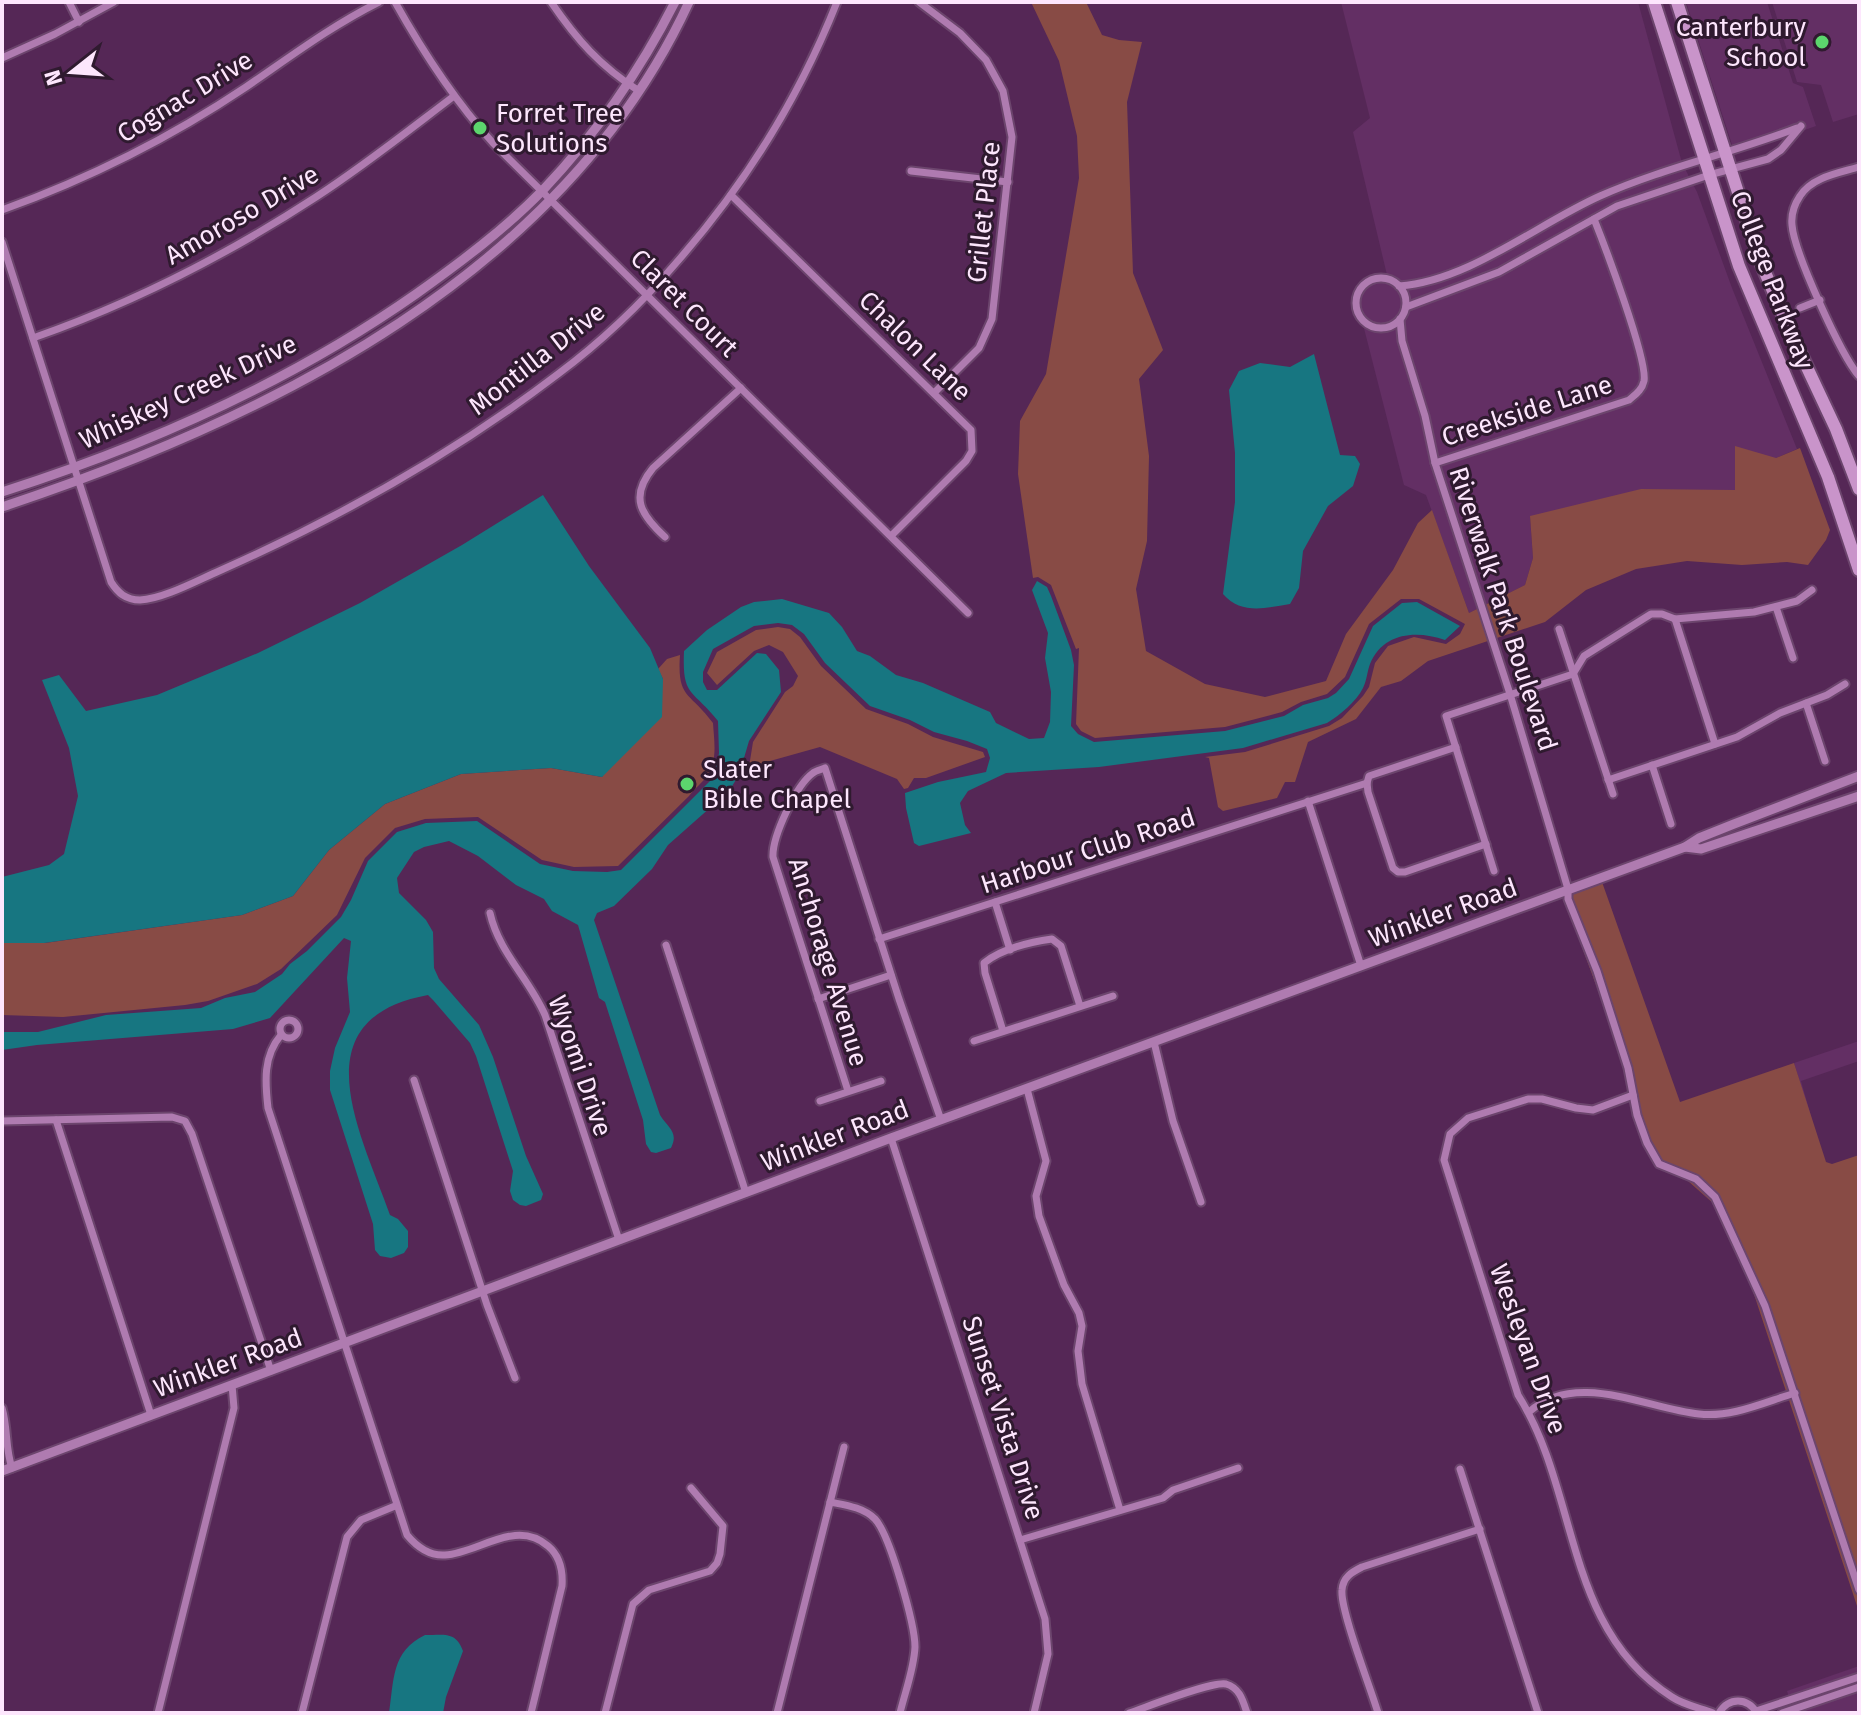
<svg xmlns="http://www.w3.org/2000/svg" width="1861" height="1715" viewBox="0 0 1861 1715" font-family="'Fira Sans',sans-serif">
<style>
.built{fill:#632f64}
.green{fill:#884b45}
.water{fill:#177681}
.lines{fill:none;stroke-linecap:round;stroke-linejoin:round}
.minor-casing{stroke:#6c456d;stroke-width:11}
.tertiary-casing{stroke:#6c456d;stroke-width:13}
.primary-casing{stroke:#6c456d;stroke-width:16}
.minor{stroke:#af7bb0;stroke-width:7}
.tertiary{stroke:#af7bb0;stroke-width:9}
.primary{stroke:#c994ca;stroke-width:12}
.poi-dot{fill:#5cd56d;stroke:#2f1a2f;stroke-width:3}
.labels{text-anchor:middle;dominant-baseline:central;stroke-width:6;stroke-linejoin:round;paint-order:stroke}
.poi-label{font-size:26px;fill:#fde6fd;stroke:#2f1a2f;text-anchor:start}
.street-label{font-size:26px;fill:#fde6fd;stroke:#2f1a2f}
</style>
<rect width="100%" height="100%" fill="#552756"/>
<g class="built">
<polygon points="1341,2 1638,2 1682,163 1697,192 1732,288 1797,449 1776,458 1735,490 1530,517 1533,558 1525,585 1469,613 1426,495 1404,485 1355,293 1387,275 1353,132 1370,118"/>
<polygon points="1686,2 1767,2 1793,83 1803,87 1816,126 1735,154"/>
<polygon points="1772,2 1859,2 1859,114 1833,122 1821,85 1797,82"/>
<polygon points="1859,1041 1859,1061 1801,1081 1823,1158 1794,1063"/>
<polygon points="1859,1666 1859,1713 1794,1713 1787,1691"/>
</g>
<g class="green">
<polygon points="1031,2 1086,2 1102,35 1119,40 1142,42 1127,102 1133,273 1163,350 1139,379 1149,456 1147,541 1136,589 1146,651 1205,684 1265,697 1326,681 1346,634 1393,570 1418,523 1432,510 1469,613 1525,585 1533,558 1530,516 1641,489 1735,490 1735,446 1776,458 1800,448 1830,530 1826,540 1808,565 1787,562 1742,565 1687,561 1636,569 1586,590 1545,622 1428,661 1401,681 1381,687 1356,719 1308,742 1295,782 1285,782 1277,798 1223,811 1218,807 1209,758 1205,757 1245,752 1329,726 1342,718 1363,696 1369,687 1375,663 1388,646 1414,637 1446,644 1460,634 1465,624 1419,599 1401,599 1369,624 1345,677 1327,694 1301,702 1282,712 1225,727 1095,738 1081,731 1076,724 1079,648 1076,649 1051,585 1038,577 1033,578 1018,474 1020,421 1046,374 1079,178 1077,136 1059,61"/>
<polygon points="778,627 790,629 800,637 821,666 866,709 908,724 933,737 983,752 985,757 926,778 914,778 908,788 904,789 897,779 820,747 749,767 753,742 785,692 793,686 798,676 783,652 769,645 754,651 717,685 707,673 717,652 756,630"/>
<path d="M680,655C677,699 689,691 713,723C714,740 718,761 707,776C702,783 695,788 689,796L618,866L574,867L542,860L478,817L425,819L395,828L365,858L337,915L281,969L257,984L208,1001L185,1005L63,1017L2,1015V943H45L242,915L293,896L329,850L385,804L461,774L551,768L602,777L663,679L658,669L667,659Z"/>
<polygon points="1602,882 1680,1102 1794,1063 1826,1162 1832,1164 1859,1155 1859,1612 1744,1264 1714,1204 1688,1181 1655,1160 1643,1136 1625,1063 1563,896"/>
</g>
<g class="water">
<path d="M1314,354L1340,455L1355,456L1360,464L1353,486L1328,506L1303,551L1299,588L1290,604C1266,608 1241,615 1223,594L1235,502V453L1229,390L1239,371L1260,363L1290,367Z"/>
<polygon points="543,495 589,566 650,648 663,679 662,717 602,777 551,768 461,774 385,804 329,850 293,896 242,915 44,943 2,943 2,877 49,865 64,854 78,796 69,748 42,680 59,675 86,711 157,695 258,653 360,603 462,545"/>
<path d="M1037,581L1047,587L1051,596L1071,650L1074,665L1071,726L1078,734L1094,742L1225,731L1284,716L1303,705L1328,698L1336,693L1349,679L1373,626L1402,603L1417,602L1460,626L1445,640C1417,630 1383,632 1370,664C1367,672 1367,680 1363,688C1356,702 1340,715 1327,723L1243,748L1099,767L1006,773L968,791L960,803L965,825L971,833L919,846L914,843L906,808L905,793L938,782L986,772L990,758L987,749L967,741L934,732L910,720L870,706L825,663L804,634L792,625L778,623L754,626L713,649L703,672V682L707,690H717L757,653L766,654L779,670L781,692L749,741L739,775L729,791L668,845L652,869L614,906L597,913L594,920L660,1115C668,1128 679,1132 671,1148L656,1153L651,1152L646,1144L643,1120L605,1002L599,998L578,925L552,911L544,899L516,885L478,856L449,841L424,847L414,852L397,878L399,893L426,920L433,932L434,968L439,979L479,1025L493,1057L526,1156L543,1194L541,1200L526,1206L520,1205L513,1200L510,1191L513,1171L476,1056L470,1043L433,1000L428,995C297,1019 362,1135 390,1215L398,1219L408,1231V1247L404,1253L391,1258L380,1256L375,1250L373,1224L330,1090V1071L335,1048L350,1012L347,978L351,941L344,938L270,1018L233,1029L37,1045L2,1050V1032H38L106,1015L201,1008L225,998L255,992L282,974L290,964L307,951L341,917L351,900L368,861L397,832L426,823L477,821L540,864L573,871L607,872L621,870L710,781L716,768L719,753L718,721C692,688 682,698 684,651L707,630L741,607L754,602L782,599L829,613L842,627L857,651L870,656L896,675L923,683L990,712L996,723L1029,739L1044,738L1050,722L1051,692L1045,658L1048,633L1032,590Z"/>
<path d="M425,1635C444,1635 456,1631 463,1651L446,1697L443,1713H389C394,1681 391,1651 425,1635Z"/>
</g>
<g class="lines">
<defs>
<g id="minor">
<polyline points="69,2 79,22"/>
<path d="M395,2C423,52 454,100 493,143L968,613"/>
<path d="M551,2C577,40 600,66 639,91"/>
<polyline points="919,2 960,33 986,60 1003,91 1012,137 992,319 979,348 934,393"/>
<polyline points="2,58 55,34 114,2"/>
<path d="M1859,167C1839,173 1812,177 1800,196C1794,205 1791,215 1792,225C1794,252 1841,355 1859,376"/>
<polyline points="911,171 1008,182"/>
<polyline points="731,195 971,430 972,451 966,461 892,535"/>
<path d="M2,210C88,179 170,138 246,87C290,57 331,26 379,2"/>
<path d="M2,242L111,582C118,593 126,600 140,600C163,599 198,580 219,571C339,518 453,454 558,374C601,342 641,304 676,263C744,186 799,98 837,2"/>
<circle cx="1381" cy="303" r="25"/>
<path d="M1399,286C1469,281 1537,224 1600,196C1663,168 1732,153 1797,128"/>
<polyline points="1406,307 1499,272 1617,206 1709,175 1768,159 1781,150 1801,126"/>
<polyline points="1800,308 1820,300"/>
<polyline points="1400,319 1402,341 1425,416 1435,463 1510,694 1568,889 1568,899 1597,971 1628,1068 1637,1115 1647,1143 1659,1164 1696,1179 1715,1197 1765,1306 1859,1590"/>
<path d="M33,338C133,303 227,255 316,197C364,166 409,130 454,96"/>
<path d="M1435,463L1629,400C1636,394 1642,390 1644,381C1648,360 1604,244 1594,219"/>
<path d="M665,537C641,515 629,497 653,468L741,388"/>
<polyline points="1776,607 1793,658"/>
<polyline points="1675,619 1715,744"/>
<polyline points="1559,629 1613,794"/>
<polyline points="1806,703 1825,761"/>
<polyline points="1456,747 1369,776 1367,783 1368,792 1393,868 1398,872 1405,872 1486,844"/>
<polyline points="1652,765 1671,824"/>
<polyline points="1608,780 1737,737 1780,713 1827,695 1845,684"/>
<polyline points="1308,801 1361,966"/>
<polyline points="1494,871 1446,716 1573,674 1584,656 1651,614 1662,614 1675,619 1754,612 1797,601 1812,590"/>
<polyline points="995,902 1010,950"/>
<path d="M490,913C499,953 529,978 545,1015L619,1240"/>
<polyline points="879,939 1367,783"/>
<polyline points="666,945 746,1193"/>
<polyline points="818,999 891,975"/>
<circle cx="289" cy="1029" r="9"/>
<path d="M1003,1031L985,973L984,963C1001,949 1031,942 1052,939L1061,946L1080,1006"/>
<path d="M281,1035C263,1056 265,1082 268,1108L407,1535C417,1547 430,1556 445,1555C479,1553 516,1518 548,1546C560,1556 563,1571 562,1586L531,1713"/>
<polyline points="974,1041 1113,996"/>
<polyline points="1154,1042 1173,1121 1201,1202"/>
<polyline points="414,1080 487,1305 515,1378"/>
<polyline points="1027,1089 1046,1161 1036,1196 1039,1216 1064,1285 1079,1313 1082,1326 1078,1351 1082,1384 1120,1510"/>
<path d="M848,1091L773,857C772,837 796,785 813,773C815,771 823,769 825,768L899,999L941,1120"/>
<path d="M1633,1095L1593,1110L1576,1108L1542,1099H1528L1468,1118L1450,1134L1444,1160L1518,1395C1580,1493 1563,1628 1672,1697C1684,1705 1700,1708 1713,1713"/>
<polyline points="820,1101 881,1081"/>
<polyline points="56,1120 151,1415"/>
<polyline points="2,1121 172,1117 185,1121 192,1134 271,1371"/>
<polyline points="891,1138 1045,1619 1048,1654 1034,1713"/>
<path d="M2,1408C8,1428 5,1448 12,1468"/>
<path d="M1529,1412C1576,1370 1645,1408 1699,1414C1731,1418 1765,1402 1795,1393"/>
<polyline points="1460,1469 1538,1713"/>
<path d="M830,1502C845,1505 863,1507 875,1519C890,1535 915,1625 915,1647C914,1669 905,1692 900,1713"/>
<polyline points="1020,1540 1163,1498 1173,1490 1238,1468"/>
<polyline points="1756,1711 1859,1677"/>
<polyline points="158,1713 234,1408 232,1385"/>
<polyline points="302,1713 347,1537 361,1520 395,1506"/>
<polyline points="605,1713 633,1604 649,1590 710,1571 717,1563 720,1554 723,1526 691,1488"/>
<polyline points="777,1713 844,1447"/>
<path d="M1129,1713C1147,1707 1212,1681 1226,1684C1240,1688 1243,1701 1247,1713"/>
<path d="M1378,1713C1371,1689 1340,1610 1342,1590C1343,1577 1352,1572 1362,1567L1480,1529"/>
<path d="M1719,1713C1729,1697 1747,1697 1757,1713"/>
<polyline points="1782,1713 1859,1687"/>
</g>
<g id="tertiary">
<path d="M2,492C149,445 289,383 416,294C461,262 505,229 543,190C596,134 640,71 675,2"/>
<path d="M2,507C271,418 564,273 689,2"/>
<polyline points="1685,847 1701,849 1859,796"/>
<polyline points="2,1471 891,1138 1685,847 1699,838 1734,824 1859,776"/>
</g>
<g id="primary">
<polyline points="1654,2 1739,266 1828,477 1859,570"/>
<polyline points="1677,2 1759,258 1789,329 1836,429 1859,489"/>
</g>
</defs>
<use href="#minor" class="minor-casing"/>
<use href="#tertiary" class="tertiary-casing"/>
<use href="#primary" class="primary-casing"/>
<use href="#minor" class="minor"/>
<use href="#tertiary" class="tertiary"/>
<use href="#primary" class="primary"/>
</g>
<g class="poi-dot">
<circle cx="1822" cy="42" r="8"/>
<circle cx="480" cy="128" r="8"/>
<circle cx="687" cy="784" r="8"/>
</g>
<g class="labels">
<g class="poi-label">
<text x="1806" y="27" text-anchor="end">Canterbury<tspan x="1806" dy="30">School</tspan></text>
<text x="496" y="113">Forret Tree<tspan x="496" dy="30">Solutions</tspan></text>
<text x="703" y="769">Slater<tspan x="703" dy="30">Bible Chapel</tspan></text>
</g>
<g class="street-label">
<text transform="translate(185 97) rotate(-31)">Cognac Drive</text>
<text transform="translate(984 212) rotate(-84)">Grillet Place</text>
<text transform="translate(242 215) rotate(-30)">Amoroso Drive</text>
<text transform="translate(1772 280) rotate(69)">College Parkway</text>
<text transform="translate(684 303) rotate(45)">Claret Court</text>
<text transform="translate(915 346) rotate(44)">Chalon Lane</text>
<text transform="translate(537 359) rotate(-38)">Montilla Drive</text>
<text transform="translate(188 392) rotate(-25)">Whiskey Creek Drive</text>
<text transform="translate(1527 411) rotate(-18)">Creekside Lane</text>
<text transform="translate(1503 609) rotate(72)">Riverwalk Park Boulevard</text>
<text transform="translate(1088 851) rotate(-18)">Harbour Club Road</text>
<text transform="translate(1443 913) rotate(-20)">Winkler Road</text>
<text transform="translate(828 962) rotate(73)">Anchorage Avenue</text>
<text transform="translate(580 1066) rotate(71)">Wyomi Drive</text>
<text transform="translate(835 1136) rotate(-21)">Winkler Road</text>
<text transform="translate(1528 1349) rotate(70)">Wesleyan Drive</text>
<text transform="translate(228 1363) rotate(-20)">Winkler Road</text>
<text transform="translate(1003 1418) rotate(72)">Sunset Vista Drive</text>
</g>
</g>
<rect width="1861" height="1715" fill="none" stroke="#fde6fd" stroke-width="8"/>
<g transform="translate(72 72) rotate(253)" stroke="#2f1a2f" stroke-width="6" paint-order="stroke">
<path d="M0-6L14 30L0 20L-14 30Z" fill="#fde6fd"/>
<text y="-12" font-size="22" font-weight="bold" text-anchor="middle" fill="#fde6fd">N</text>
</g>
</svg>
